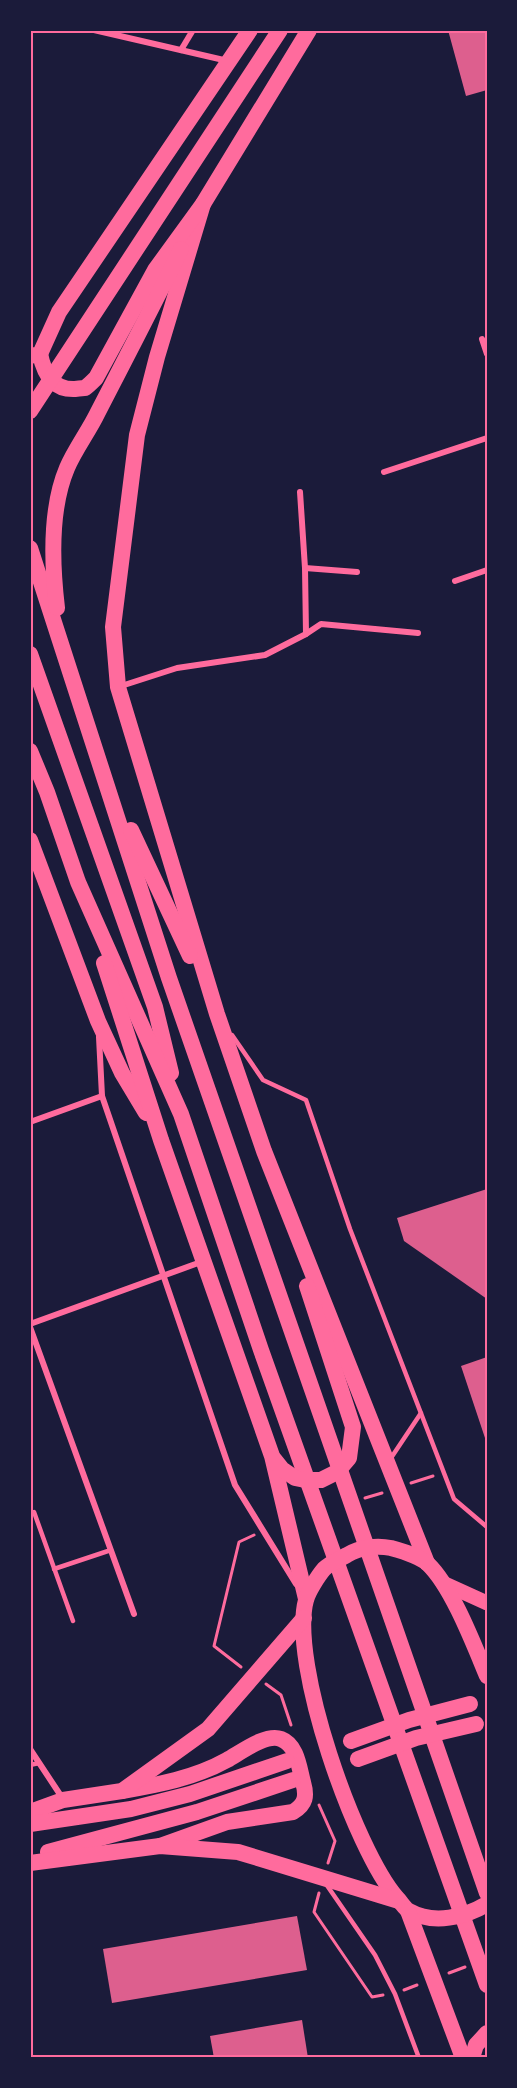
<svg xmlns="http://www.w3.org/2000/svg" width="517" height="2088" viewBox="0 0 517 2088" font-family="'IBM Plex Serif',serif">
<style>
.building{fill:#dd5f8e}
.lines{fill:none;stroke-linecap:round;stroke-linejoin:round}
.path{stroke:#ff6b9d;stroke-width:3}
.service{stroke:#ff6b9d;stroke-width:4.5}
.minor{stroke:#ff6b9d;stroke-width:6}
.primary{stroke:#ff6b9d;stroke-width:15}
.trunk{stroke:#ff6b9d;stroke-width:16}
.neatline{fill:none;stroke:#ff6b9d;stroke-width:2}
</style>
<rect width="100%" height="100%" fill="#1b1b3a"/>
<g class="building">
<polygon points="448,30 487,30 487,90 466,96"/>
<polygon points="487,1189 487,1299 404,1241 397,1218"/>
<polygon points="487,1357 487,1444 461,1366"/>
<polygon points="297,1916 307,1970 112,2003 103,1949"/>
<polygon points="302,2020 308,2058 214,2058 210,2036"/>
</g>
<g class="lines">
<g class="path">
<polyline points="411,1483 433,1476"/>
<polyline points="365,1498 382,1493"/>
<polyline points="241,1667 214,1646 239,1542 254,1535"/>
<polyline points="266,1684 281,1695 291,1725"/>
<polyline points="319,1805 335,1841 328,1863"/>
<polyline points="319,1893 314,1912 372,1997 383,1995"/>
<polyline points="449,1973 465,1967"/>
<polyline points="404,1990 417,1985"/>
</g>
<g class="service">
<polyline points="232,1035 263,1080 306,1100 350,1229 454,1499 487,1527"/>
<polyline points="391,1458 421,1413"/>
<polyline points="34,1512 73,1621"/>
<polyline points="54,1569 111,1550"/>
<polyline points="30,1765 39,1763"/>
<polyline points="326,1884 375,1955 395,1994 419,2058"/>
</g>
<g class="minor">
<polyline points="94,30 228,61"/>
<polyline points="181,50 193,30"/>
<polyline points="482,339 487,354"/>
<polyline points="384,472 487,438"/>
<polyline points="305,568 357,572"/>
<polyline points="455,581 487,570"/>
<polyline points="306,634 321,624 418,633"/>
<polyline points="118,687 177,668 265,655 306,634 305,568 300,492"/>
<polyline points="99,1037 102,1096 235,1485 296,1584"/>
<polyline points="30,1122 102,1096"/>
<polyline points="30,1324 201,1262"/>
<polyline points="30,1327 134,1614"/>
<polyline points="30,1749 63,1799"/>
</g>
<polyline class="primary" points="443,1583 487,1603"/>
<g class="trunk">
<polyline points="203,204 157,357 137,435 113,627 118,687 217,1014 264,1151 427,1563"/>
<path d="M40,354C44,373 52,390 75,389C75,389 84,388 85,388C88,386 93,381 96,378L155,270L203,204L309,30"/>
<polyline points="30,356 40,354 59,312 250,30"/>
<polyline points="30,411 280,30"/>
<polyline points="30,548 169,978 487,1893"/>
<path d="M57,608C52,566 50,508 67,468C75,449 89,431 98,412C126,358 154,304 181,249"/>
<polyline points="30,654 155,1007 171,1073"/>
<polyline points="30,751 47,792 78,882 181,1114 261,1350 487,1985"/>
<polyline points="131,830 190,956"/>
<polyline points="30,840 98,1021 122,1073 146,1113"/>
<polyline points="104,963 161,1140 272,1456 306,1599"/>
<polyline points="274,1459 282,1469 295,1478 305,1480 321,1480 337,1472 349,1458 353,1427 307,1286"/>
<path d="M487,1676C474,1645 452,1587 428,1564C420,1556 402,1551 391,1548C377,1545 360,1547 347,1555C340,1559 330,1563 324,1569C318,1576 308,1592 306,1600C289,1662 355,1850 397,1898C401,1902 405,1909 409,1911C434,1925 465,1917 487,1904"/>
<polyline points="351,1741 409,1720 470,1704"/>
<polyline points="358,1759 416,1738 476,1724"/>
<path d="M122,1791C157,1785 195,1778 227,1760C240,1753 266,1733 281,1739C297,1745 299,1767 303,1782C307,1796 306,1804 293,1812L227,1822L160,1846"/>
<polyline points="30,1812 63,1800 122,1791 208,1729 304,1618"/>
<polyline points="30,1824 131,1809 190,1794 287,1761"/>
<polyline points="48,1852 197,1812 293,1780"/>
<polyline points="30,1863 160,1846 238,1852 399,1901"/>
<polyline points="408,1911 463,2058"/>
<polyline points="472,2058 476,2045 487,2033"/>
</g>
</g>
<rect width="517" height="2088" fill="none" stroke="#1b1b3a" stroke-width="63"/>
<rect x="32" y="32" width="454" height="2024" class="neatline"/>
</svg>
